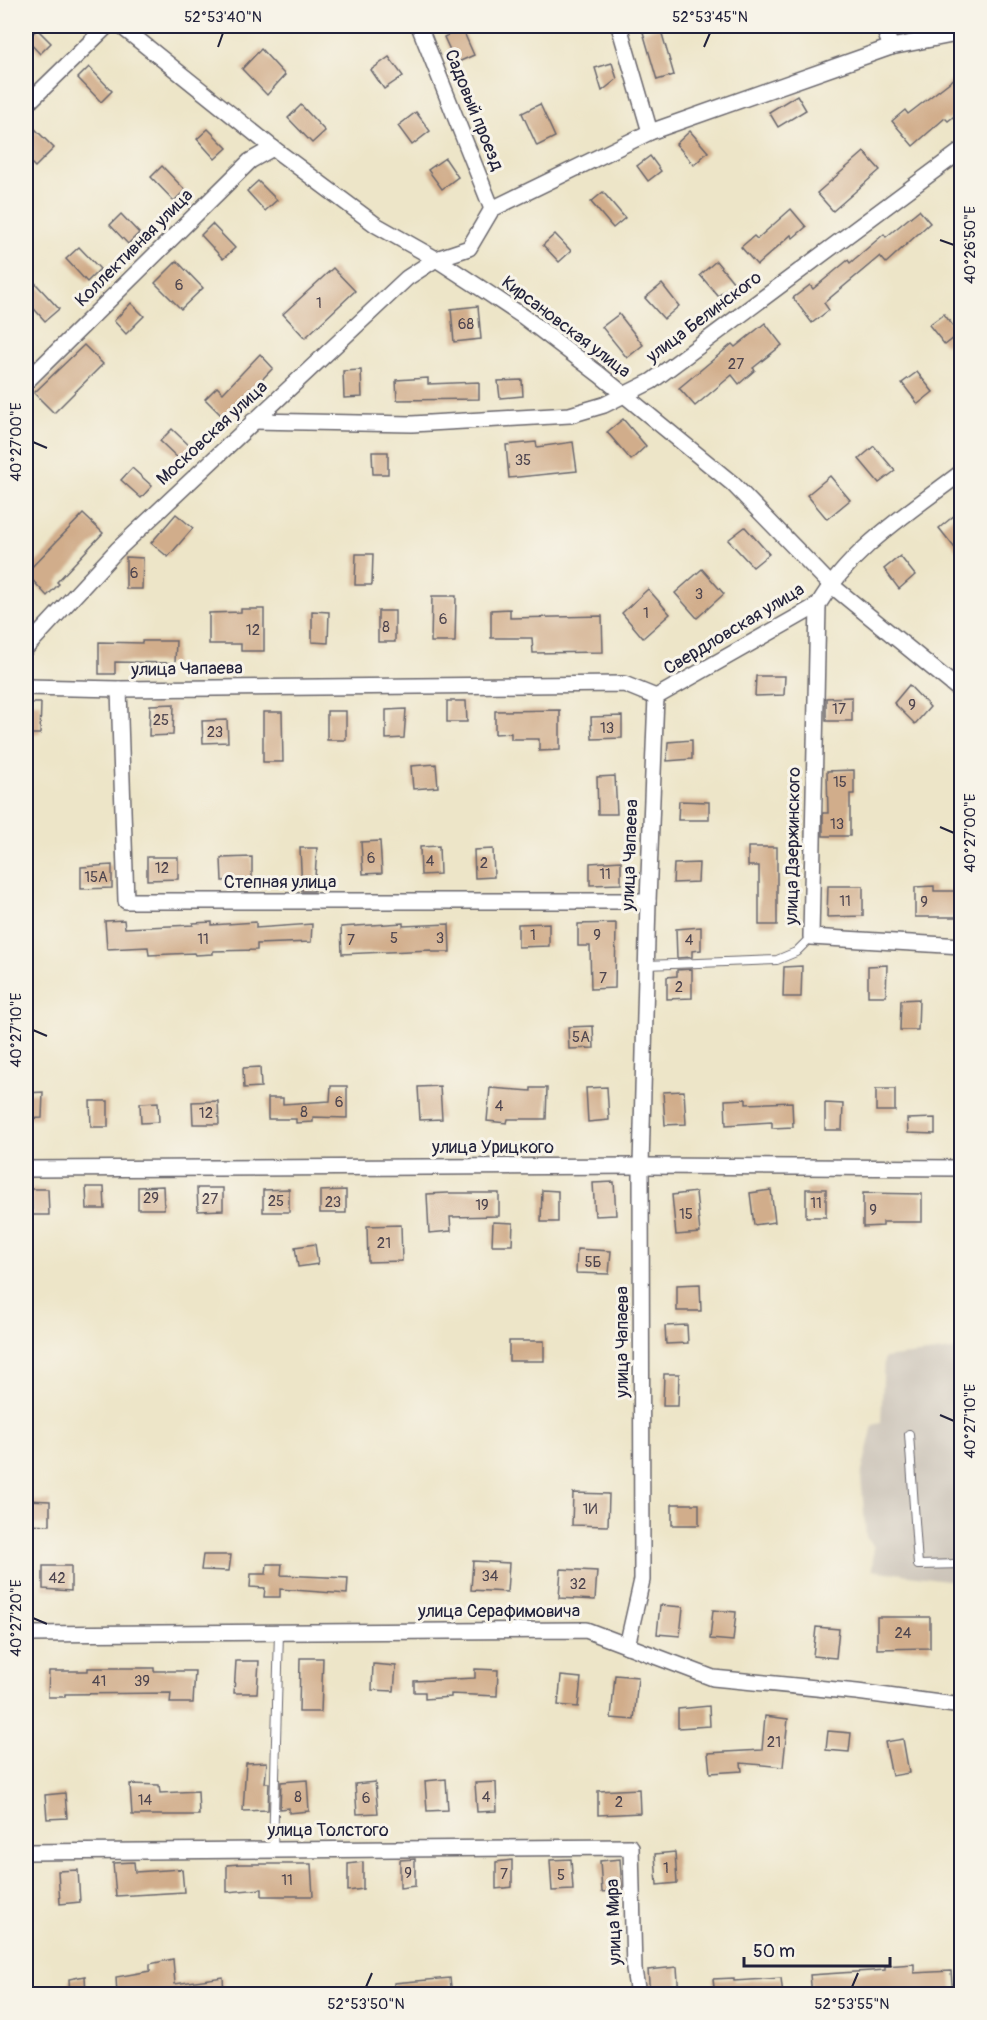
<svg xmlns="http://www.w3.org/2000/svg" width="987" height="2020" viewBox="0 0 987 2020" font-family="Pangolin,sans-serif">
<style>
.built{fill:#ebd8ba}
.industrial{fill:#cbc3b8}
.building{fill:#d1ad8b}
.lines{fill:none;stroke-linecap:round;stroke-linejoin:round}
.lane-casing{stroke:#69666c;stroke-width:10}
.street-casing{stroke:#69666c;stroke-width:18}
.lane{stroke:#fff;stroke-width:8}
.street{stroke:#fff;stroke-width:15}
.ticks{fill:none;stroke:#22223b;stroke-width:2}
.labels{text-anchor:middle;dominant-baseline:central;stroke-width:6;stroke-linejoin:round;paint-order:stroke}
.number-label{font-size:15px;fill:#4e454f}
.street-label{font-size:18px;fill:#22223b;stroke:#f7f3e8}
.neatline{fill:none;stroke:#22223b;stroke-width:2}
.ticks-label{font-size:15px;text-anchor:middle;fill:#22223b}
</style>
<rect width="100%" height="100%" fill="#f7f3e8"/>
<filter id="ink" filterUnits="userSpaceOnUse"><feTurbulence type="fractalNoise" baseFrequency=".0167" numOctaves="2"/><feDisplacementMap in="SourceGraphic" scale="12" xChannelSelector="R" yChannelSelector="G"/><feConvolveMatrix kernelMatrix="1 2 1 2 8 2 1 2 1" color-interpolation-filters="sRGB"/></filter>
<filter id="wash" filterUnits="userSpaceOnUse"><feTurbulence type="fractalNoise" baseFrequency=".008" numOctaves="4" result="noise"/><feDisplacementMap in="SourceGraphic" scale="24" xChannelSelector="R" yChannelSelector="G"/><feGaussianBlur stdDeviation="1.35" result="paint"/><feColorMatrix in="noise" values="0 0 0 0 0 0 0 0 0 0 0 0 0 0 0 0 0 1.4 0 .05"/><feComposite in="paint" operator="in"/></filter>
<g filter="url(#wash)">
<rect width="100%" height="100%" fill="#ede5c8"/>
<polygon class="built" points="953,1776 961,1776 961,1906"/>
<polygon class="industrial" points="961,1349 961,1582 872,1570 874,1547 866,1537 861,1476 873,1425 881,1423 884,1358"/>
<g id="blocks">
<g class="building">
<polygon points="660,27 674,75 657,80 643,32"/>
<polygon points="462,28 474,55 456,63 444,37"/>
<polygon points="37,29 51,43 40,54 27,40"/>
<polygon points="261,49 285,75 267,95 242,69"/>
<polygon points="389,57 403,76 384,89 371,70"/>
<polygon points="612,63 617,79 602,91 595,68"/>
<polygon points="89,67 112,91 101,102 78,78"/>
<polygon points="955,78 962,86 962,110 948,121 945,118 913,146 892,121 905,110 908,114"/>
<polygon points="797,95 806,110 778,127 769,112"/>
<polygon points="540,104 555,137 537,146 522,113"/>
<polygon points="301,105 325,131 312,143 288,118"/>
<polygon points="416,112 430,131 412,145 398,126"/>
<polygon points="26,120 54,148 35,167 26,158"/>
<polygon points="208,129 227,148 215,159 197,139"/>
<polygon points="690,131 708,152 694,165 676,144"/>
<polygon points="864,152 880,170 833,211 817,193"/>
<polygon points="650,156 661,171 648,181 637,166"/>
<polygon points="445,158 458,177 442,189 428,170"/>
<polygon points="162,166 185,190 174,201 151,177"/>
<polygon points="258,181 277,200 265,211 247,191"/>
<polygon points="603,192 625,218 613,228 591,202"/>
<polygon points="791,209 806,227 793,238 791,235 757,265 741,247 754,236 757,239"/>
<polygon points="919,210 930,223 886,263 880,256 824,303 829,310 812,323 793,298 810,285 813,289 848,260 850,263 884,234 886,237"/>
<polygon points="121,214 139,233 128,244 110,225"/>
<polygon points="212,224 235,248 223,259 201,235"/>
<polygon points="555,234 571,251 559,262 543,245"/>
<polygon points="79,247 100,269 87,282 66,259"/>
<polygon points="177,261 203,288 181,309 155,283"/>
<polygon points="716,261 734,283 718,296 700,275"/>
<polygon points="333,268 355,291 305,338 283,314"/>
<polygon points="26,273 59,309 45,321 26,300"/>
<polygon points="662,284 679,306 664,319 645,298"/>
<polygon points="131,303 144,316 126,334 114,321"/>
<polygon points="478,306 481,339 454,342 451,309"/>
<polygon points="619,314 643,345 627,358 602,327"/>
<polygon points="944,314 959,334 945,345 929,325"/>
<polygon points="765,323 782,345 753,368 755,370 739,384 732,375 695,406 679,388 732,344 735,347"/>
<polygon points="84,345 103,364 54,413 34,393"/>
<polygon points="260,354 273,368 251,391 250,389 222,416 205,399 217,387 223,393"/>
<polygon points="361,370 362,397 344,398 343,371"/>
<polygon points="917,372 933,392 918,404 902,383"/>
<polygon points="428,378 428,384 479,382 479,399 397,400 396,380"/>
<polygon points="522,380 523,396 500,398 498,381"/>
<polygon points="623,419 646,446 631,460 607,432"/>
<polygon points="172,429 192,448 180,460 160,441"/>
<polygon points="536,442 537,447 573,442 577,471 509,478 506,445"/>
<polygon points="874,446 895,471 879,483 859,459"/>
<polygon points="372,452 388,452 388,474 373,474"/>
<polygon points="132,468 152,486 141,498 121,480"/>
<polygon points="830,476 850,500 827,519 807,495"/>
<polygon points="83,514 103,533 57,582 59,584 47,596 26,573"/>
<polygon points="176,514 193,528 168,557 151,543"/>
<polygon points="955,515 962,524 962,557 939,528"/>
<polygon points="745,527 769,554 753,567 728,540"/>
<polygon points="356,554 373,554 372,585 355,585"/>
<polygon points="900,556 915,575 899,589 884,569"/>
<polygon points="126,557 143,558 142,589 126,589"/>
<polygon points="702,569 724,594 697,618 675,593"/>
<polygon points="648,589 670,614 643,638 622,613"/>
<polygon points="432,596 456,596 455,642 431,642"/>
<polygon points="241,609 264,609 264,651 241,651 241,644 209,644 209,613 241,612"/>
<polygon points="510,609 510,618 602,616 603,652 533,653 532,638 491,638 491,610"/>
<polygon points="312,611 329,612 328,643 312,642"/>
<rect x="378" y="611" width="17" height="31"/>
<polygon points="142,641 176,641 175,663 115,662 115,674 99,674 99,642 142,643"/>
<polygon points="756,676 785,676 784,695 755,696"/>
<polygon points="909,685 930,707 915,724 894,703"/>
<polygon points="852,697 852,721 826,721 826,698"/>
<polygon points="447,701 466,701 467,722 447,722"/>
<polygon points="26,703 41,703 40,734 26,734"/>
<polygon points="174,704 173,735 149,736 150,705"/>
<polygon points="406,709 404,738 386,739 386,710"/>
<polygon points="560,710 560,750 539,751 539,739 511,739 511,733 495,734 495,711"/>
<rect x="327" y="711" width="19" height="29"/>
<polygon points="263,712 282,712 283,762 263,762"/>
<polygon points="622,716 622,738 592,739 591,717"/>
<polygon points="227,720 228,742 203,743 202,721"/>
<polygon points="692,740 692,759 667,761 668,742"/>
<polygon points="436,764 438,787 413,789 411,766"/>
<polygon points="854,770 854,794 850,794 850,836 823,836 823,813 828,813 827,771"/>
<polygon points="615,776 617,814 598,814 597,777"/>
<polygon points="679,801 709,802 709,820 678,820"/>
<polygon points="380,841 382,873 363,874 361,842"/>
<polygon points="439,846 440,874 421,875 420,847"/>
<polygon points="748,847 777,847 777,925 759,925 759,866 748,866"/>
<polygon points="300,848 317,848 314,891 302,891"/>
<polygon points="493,849 494,877 475,878 474,850"/>
<polygon points="147,857 178,857 178,879 147,880"/>
<polygon points="252,857 252,880 222,881 221,858"/>
<polygon points="621,861 621,884 590,885 590,863"/>
<polygon points="699,863 698,882 673,883 674,864"/>
<polygon points="112,865 112,888 81,889 81,867"/>
<polygon points="828,886 863,886 863,916 827,917"/>
<polygon points="934,886 934,891 962,891 962,917 915,917 915,887"/>
<polygon points="124,920 125,928 193,925 193,923 212,922 212,925 256,922 256,928 312,924 311,942 257,944 257,950 213,951 213,954 195,955 194,953 149,955 148,947 107,949 105,921"/>
<polygon points="403,923 403,926 449,924 450,952 432,952 431,950 342,954 341,927"/>
<polygon points="549,923 549,946 518,947 518,924"/>
<polygon points="616,923 615,988 591,989 590,946 578,946 578,924"/>
<polygon points="701,927 701,950 692,951 692,957 677,958 676,929"/>
<polygon points="887,965 886,996 868,996 868,966"/>
<polygon points="802,966 801,997 783,997 784,967"/>
<polygon points="692,969 692,998 667,999 667,977 677,976 677,970"/>
<polygon points="919,999 918,1030 900,1030 901,1000"/>
<polygon points="593,1026 594,1048 569,1049 568,1027"/>
<polygon points="260,1067 261,1087 244,1088 243,1068"/>
<polygon points="331,1086 347,1086 347,1118 313,1117 313,1122 296,1123 296,1119 268,1119 268,1098 283,1098 283,1104 330,1101"/>
<polygon points="440,1086 442,1119 420,1120 418,1087"/>
<polygon points="607,1087 609,1120 588,1122 586,1088"/>
<polygon points="490,1088 531,1091 531,1088 547,1088 546,1119 508,1119 507,1123 487,1121"/>
<rect x="876" y="1089" width="19" height="22"/>
<polygon points="684,1091 686,1124 665,1125 663,1092"/>
<polygon points="43,1092 42,1118 26,1119 26,1093"/>
<polygon points="746,1099 746,1104 792,1102 793,1127 772,1128 772,1122 726,1125 725,1100"/>
<polygon points="90,1101 108,1101 108,1127 91,1127"/>
<polygon points="218,1101 219,1124 193,1124 192,1102"/>
<polygon points="158,1102 159,1122 141,1123 140,1103"/>
<polygon points="825,1103 843,1104 842,1130 825,1130"/>
<polygon points="935,1118 935,1134 908,1133 907,1119"/>
<polygon points="614,1182 616,1215 595,1216 593,1183"/>
<polygon points="163,1186 164,1209 138,1209 138,1187"/>
<polygon points="86,1187 104,1187 105,1209 87,1209"/>
<polygon points="197,1188 223,1188 223,1210 198,1211"/>
<polygon points="31,1189 48,1189 49,1215 32,1215"/>
<polygon points="289,1189 289,1212 263,1212 263,1190"/>
<rect x="806" y="1189" width="20" height="28"/>
<polygon points="346,1190 346,1213 320,1213 320,1191"/>
<polygon points="542,1190 558,1191 558,1222 541,1222"/>
<polygon points="771,1190 775,1222 754,1225 750,1193"/>
<polygon points="696,1192 700,1233 676,1235 672,1195"/>
<polygon points="448,1193 499,1193 499,1216 450,1217 451,1231 429,1233 427,1194"/>
<polygon points="863,1193 922,1194 922,1222 883,1222 883,1226 863,1227"/>
<polygon points="493,1222 513,1223 512,1245 492,1245"/>
<polygon points="401,1225 402,1261 368,1262 367,1226"/>
<polygon points="315,1244 318,1264 298,1267 295,1247"/>
<polygon points="577,1249 611,1251 609,1274 576,1273"/>
<polygon points="700,1284 701,1311 677,1311 677,1285"/>
<polygon points="687,1325 688,1343 666,1344 665,1326"/>
<rect x="509" y="1341" width="35" height="20"/>
<polygon points="664,1374 679,1374 678,1406 663,1406"/>
<polygon points="573,1493 609,1494 608,1526 572,1525"/>
<polygon points="26,1500 50,1501 50,1525 26,1524"/>
<rect x="672" y="1504" width="27" height="21"/>
<polygon points="203,1555 231,1555 229,1571 201,1570"/>
<polygon points="473,1561 509,1563 507,1592 471,1590"/>
<polygon points="267,1564 282,1564 281,1575 348,1578 347,1594 280,1589 280,1597 264,1597 265,1588 250,1587 251,1574 266,1574"/>
<polygon points="43,1566 71,1566 71,1591 43,1589"/>
<polygon points="561,1569 597,1571 595,1600 559,1598"/>
<polygon points="660,1605 683,1607 680,1636 657,1634"/>
<polygon points="713,1610 736,1612 733,1641 710,1639"/>
<polygon points="877,1617 930,1617 930,1648 877,1649"/>
<polygon points="816,1627 839,1629 836,1658 813,1656"/>
<polygon points="300,1658 323,1658 321,1712 299,1712"/>
<polygon points="236,1661 259,1661 257,1693 234,1693"/>
<polygon points="373,1664 396,1666 394,1691 372,1690"/>
<polygon points="88,1668 154,1668 154,1671 195,1671 193,1703 170,1703 171,1693 65,1694 65,1697 48,1697 49,1671 88,1671"/>
<polygon points="475,1669 498,1670 497,1696 451,1694 451,1697 425,1699 425,1692 414,1692 414,1681 475,1678"/>
<polygon points="615,1675 638,1677 634,1720 611,1718"/>
<polygon points="561,1676 581,1678 578,1707 558,1705"/>
<polygon points="709,1706 710,1726 678,1728 678,1709"/>
<polygon points="765,1716 788,1719 783,1767 741,1763 742,1771 710,1773 708,1753 762,1750"/>
<polygon points="828,1731 851,1733 849,1752 826,1750"/>
<polygon points="903,1739 909,1773 892,1776 885,1742"/>
<polygon points="267,1762 265,1783 269,1783 268,1810 243,1811 246,1763"/>
<polygon points="446,1779 448,1810 427,1811 425,1781"/>
<polygon points="307,1780 309,1811 289,1813 289,1808 280,1809 281,1782"/>
<polygon points="375,1782 378,1813 357,1814 355,1784"/>
<polygon points="496,1782 497,1811 477,1812 475,1783"/>
<polygon points="130,1784 159,1785 160,1793 198,1791 199,1815 132,1815"/>
<polygon points="639,1789 640,1813 598,1815 598,1791"/>
<polygon points="65,1793 67,1818 47,1819 45,1795"/>
<polygon points="675,1852 677,1883 657,1885 655,1854"/>
<polygon points="415,1859 415,1886 400,1888 400,1860"/>
<polygon points="571,1859 573,1890 552,1891 550,1860"/>
<polygon points="620,1859 622,1890 602,1892 600,1861"/>
<polygon points="512,1860 512,1887 496,1889 496,1862"/>
<polygon points="134,1862 135,1872 182,1869 184,1892 116,1896 113,1863"/>
<polygon points="363,1862 363,1889 348,1891 348,1864"/>
<polygon points="240,1864 311,1864 313,1896 262,1896 262,1889 227,1892 227,1865"/>
<polygon points="78,1870 80,1902 60,1904 58,1871"/>
<polygon points="173,1959 175,1984 223,1977 224,1995 117,1995 116,1977 150,1971 150,1964"/>
<polygon points="914,1964 914,1973 951,1971 953,1995 812,1995 810,1975 885,1970 885,1966"/>
<polygon points="677,1967 679,1995 650,1995 648,1970"/>
<polygon points="85,1976 86,1995 70,1995 69,1979"/>
<polygon points="450,1978 452,1995 394,1995 394,1983"/>
<polygon points="734,1978 734,1981 781,1978 783,1995 715,1995 713,1979"/>
</g>
</g>
</g>
<g filter="url(#ink)">
<use href="#blocks" fill-opacity="0" stroke="#69666c" stroke-width="1.5"/>
<g class="lines">
<defs>
<g id="lane">
<polyline points="646,965 777,960 796,952 811,937"/>
<polyline points="909,1434 918,1565 962,1564"/>
<polyline points="273,1850 279,1632"/>
</g>
<g id="street">
<polyline points="121,26 273,148 376,225 436,259 482,289 524,317 600,375 733,484 830,584 962,692"/>
<polyline points="419,26 492,209"/>
<polyline points="619,26 650,132"/>
<polyline points="883,26 891,47"/>
<polyline points="26,105 107,26"/>
<polyline points="26,382 250,161 273,148"/>
<polyline points="253,421 412,424 570,415 604,405 652,381 962,150"/>
<polyline points="818,605 811,937 962,946"/>
<polyline points="26,648 117,550 407,278 436,259 469,248 492,209 650,132 891,47 962,33"/>
<polyline points="26,687 119,689 624,684 656,697"/>
<polyline points="119,689 126,901 648,901"/>
<path d="M656,697L818,605C851,548 910,512 962,472"/>
<polyline points="26,1169 641,1166 962,1168"/>
<polyline points="26,1634 586,1630 713,1678 857,1692 962,1706"/>
<polyline points="627,1646 642,1580 641,1166 648,901 656,697"/>
<polyline points="26,1852 631,1847 634,1970 638,1994"/>
</g>
</defs>
<use href="#lane" class="lane-casing"/>
<use href="#street" class="street-casing"/>
<use href="#lane" class="lane"/>
<use href="#street" class="street"/>
</g>
</g>
<path class="ticks" d="M218,47L223,33M704,47L710,33M940,240L954,245M33,442L47,448M940,827L954,833M33,1030L47,1036M940,1415L954,1421M33,1618L47,1624M366,1987L372,1973M852,1987L858,1973"/>
<g class="labels">
<g class="number-label">
<text x="179" y="285">6</text>
<text x="319" y="303">1</text>
<text x="466" y="324">68</text>
<text x="736" y="364">27</text>
<text x="523" y="460">35</text>
<text x="134" y="573">6</text>
<text x="699" y="594">3</text>
<text x="646" y="613">1</text>
<text x="443" y="619">6</text>
<text x="386" y="627">8</text>
<text x="253" y="630">12</text>
<text x="912" y="705">9</text>
<text x="839" y="709">17</text>
<text x="161" y="720">25</text>
<text x="607" y="728">13</text>
<text x="215" y="732">23</text>
<text x="840" y="782">15</text>
<text x="837" y="824">13</text>
<text x="371" y="858">6</text>
<text x="430" y="861">4</text>
<text x="484" y="863">2</text>
<text x="162" y="868">12</text>
<text x="605" y="874">11</text>
<text x="96" y="877">15А</text>
<text x="845" y="901">11</text>
<text x="924" y="902">9</text>
<text x="533" y="935">1</text>
<text x="597" y="935">9</text>
<text x="394" y="938">5</text>
<text x="440" y="938">3</text>
<text x="203" y="939">11</text>
<text x="351" y="940">7</text>
<text x="689" y="940">4</text>
<text x="603" y="978">7</text>
<text x="679" y="987">2</text>
<text x="581" y="1037">5А</text>
<text x="339" y="1102">6</text>
<text x="499" y="1106">4</text>
<text x="304" y="1112">8</text>
<text x="206" y="1113">12</text>
<text x="151" y="1198">29</text>
<text x="210" y="1199">27</text>
<text x="276" y="1201">25</text>
<text x="333" y="1202">23</text>
<text x="816" y="1203">11</text>
<text x="482" y="1205">19</text>
<text x="873" y="1210">9</text>
<text x="686" y="1214">15</text>
<text x="384" y="1243">21</text>
<text x="593" y="1262">5Б</text>
<text x="590" y="1509">1И</text>
<text x="490" y="1576">34</text>
<text x="57" y="1578">42</text>
<text x="578" y="1584">32</text>
<text x="903" y="1633">24</text>
<text x="99" y="1681">41</text>
<text x="142" y="1681">39</text>
<text x="774" y="1742">21</text>
<text x="298" y="1797">8</text>
<text x="486" y="1797">4</text>
<text x="366" y="1798">6</text>
<text x="145" y="1800">14</text>
<text x="619" y="1802">2</text>
<text x="666" y="1868">1</text>
<text x="408" y="1873">9</text>
<text x="504" y="1874">7</text>
<text x="561" y="1875">5</text>
<text x="287" y="1880">11</text>
</g>
<g class="street-label">
<text transform="translate(474 110) rotate(68)">Садовый проезд</text>
<text transform="translate(134 248) rotate(-45)">Коллективная улица</text>
<text transform="translate(704 317) rotate(-37)">улица Белинского</text>
<text transform="translate(566 327) rotate(37)">Кирсановская улица</text>
<text transform="translate(212 433) rotate(-43)">Московская улица</text>
<text transform="translate(734 629) rotate(-31)">Свердловская улица</text>
<text transform="translate(187 669) rotate(-1)">улица Чапаева</text>
<text transform="translate(793 846) rotate(-89)">улица Дзержинского</text>
<text transform="translate(630 855) rotate(-88)">улица Чапаева</text>
<text x="280" y="882">Степная улица</text>
<text x="493" y="1147">улица Урицкого</text>
<text transform="translate(622 1342) rotate(-90)">улица Чапаева</text>
<text x="499" y="1611">улица Серафимовича</text>
<text x="328" y="1830">улица Толстого</text>
<text transform="translate(614 1922) rotate(-92)">улица Мира</text>
</g>
</g>
<rect width="987" height="2020" fill="none" stroke="#f7f3e8" stroke-width="66"/>
<path d="M744 1957v9h146v-9" fill="none" stroke="#22223b" stroke-width="3"/>
<text x="753" y="1957" font-size="18" fill="#22223b" stroke="#f7f3e8" stroke-width="4.5" paint-order="stroke">50 m</text>
<rect x="33" y="33" width="921" height="1954" class="neatline"/>
<g class="ticks-label">
<text x="223" y="22">52°53'40"N</text>
<text x="710" y="22">52°53'45"N</text>
<text transform="translate(970 245) rotate(-90)" y="5">40°26'50"E</text>
<text transform="translate(16 442) rotate(-90)" y="5">40°27'00"E</text>
<text transform="translate(970 833) rotate(-90)" y="5">40°27'00"E</text>
<text transform="translate(16 1030) rotate(-90)" y="5">40°27'10"E</text>
<text transform="translate(970 1421) rotate(-90)" y="5">40°27'10"E</text>
<text transform="translate(16 1618) rotate(-90)" y="5">40°27'20"E</text>
<text x="366" y="2009">52°53'50"N</text>
<text x="852" y="2009">52°53'55"N</text>
</g>
</svg>
